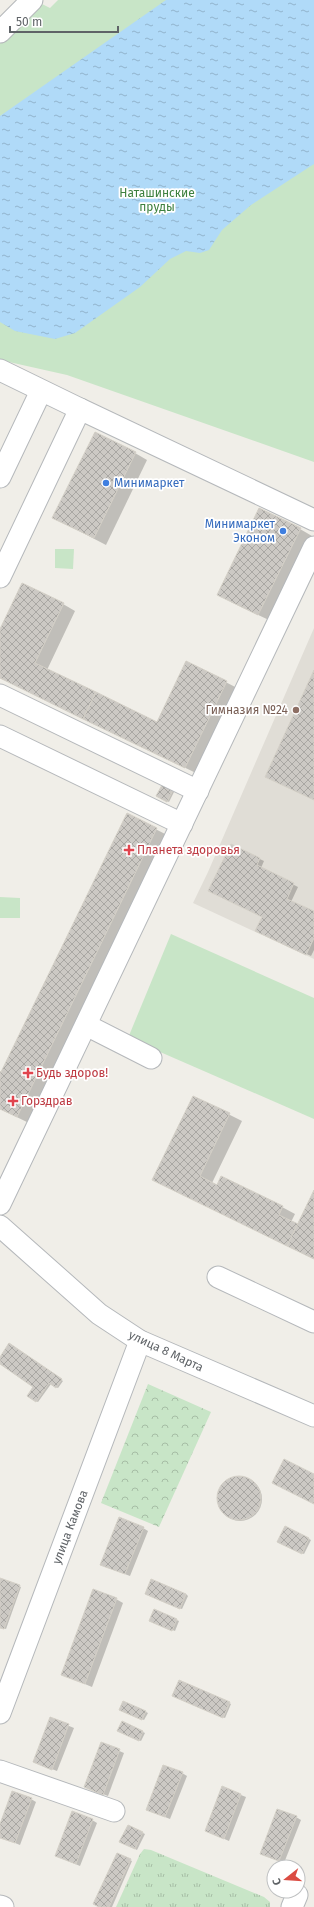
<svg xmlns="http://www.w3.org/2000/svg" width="314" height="1907" viewBox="0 0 314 1907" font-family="'Fira Sans',sans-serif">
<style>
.education{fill:#e0ddd6}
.grass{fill:url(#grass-tufts)}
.forest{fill:url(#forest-crowns)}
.park{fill:#c8e5c7}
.water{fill:url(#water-ripples)}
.shadow{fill:#0003}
.building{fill:url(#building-cross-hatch);stroke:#d4d0c7}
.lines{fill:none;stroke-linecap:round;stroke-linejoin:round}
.minor-casing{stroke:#b5b8bb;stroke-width:23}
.minor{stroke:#fff;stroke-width:21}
.shop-dot{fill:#3f7fe0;stroke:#fff;stroke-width:1.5}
.education-dot{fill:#8d6e63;stroke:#fff;stroke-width:1.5}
.health-dot{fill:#e0444e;stroke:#fff;stroke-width:1.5}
.labels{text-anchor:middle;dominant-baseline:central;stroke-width:3.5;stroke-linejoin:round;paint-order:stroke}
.park-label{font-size:12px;fill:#3d803f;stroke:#fff}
.shop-label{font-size:12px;fill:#366cbe;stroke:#fff;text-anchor:start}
.education-label{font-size:12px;fill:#785e54;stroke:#fff;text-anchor:end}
.health-label{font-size:12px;fill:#be3a42;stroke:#fff;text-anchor:start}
.street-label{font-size:12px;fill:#5f6367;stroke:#fff}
</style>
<defs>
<pattern id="grass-tufts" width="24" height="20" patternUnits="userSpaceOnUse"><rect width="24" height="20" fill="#c8e5c7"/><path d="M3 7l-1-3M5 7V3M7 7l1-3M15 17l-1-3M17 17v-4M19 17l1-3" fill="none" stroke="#a6bda5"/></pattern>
<pattern id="forest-crowns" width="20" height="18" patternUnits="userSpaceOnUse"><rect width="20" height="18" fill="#c8e5c7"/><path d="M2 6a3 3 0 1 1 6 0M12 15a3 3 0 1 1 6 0" fill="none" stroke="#a6bda5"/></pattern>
<pattern id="water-ripples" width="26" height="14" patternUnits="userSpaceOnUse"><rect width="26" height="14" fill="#b0daf8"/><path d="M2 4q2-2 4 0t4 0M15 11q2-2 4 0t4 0" fill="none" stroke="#92b4cd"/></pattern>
<pattern id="building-cross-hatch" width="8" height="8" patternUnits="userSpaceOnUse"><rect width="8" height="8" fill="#ccc9c4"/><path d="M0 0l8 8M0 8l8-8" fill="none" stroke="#a9a7a3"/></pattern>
</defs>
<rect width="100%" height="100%" fill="#f0eee8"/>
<polygon class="education" points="314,628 314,959 193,903 208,872"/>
<polygon class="grass" points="144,1849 151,1850 264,1897 270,1902 270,1907 116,1907 140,1854"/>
<polygon class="forest" points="148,1384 211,1412 159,1527 101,1503"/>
<g class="park">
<polygon points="58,0 314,0 314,462 67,375 0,360 0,39 38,2 50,8"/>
<polygon points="55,549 74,549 73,569 55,568"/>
<polygon points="0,897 20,898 20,918 0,918"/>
<polygon points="171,934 314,998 314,1119 128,1038"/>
</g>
<polygon class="water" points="166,0 314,0 314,164 251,205 222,230 209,250 200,253 186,251 170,259 140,287 75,333 55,339 15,331 0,322 0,116"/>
<g class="shadow">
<polygon points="135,453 147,460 106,545 54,518"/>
<polygon points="300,529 312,536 271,621 231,602"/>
<polygon points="63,604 75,611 47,670 157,723 187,662 239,689 198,774 0,678 0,632"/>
<polygon points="163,786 174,792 169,802 158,796"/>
<polygon points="128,815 169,836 29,1123 0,1109 0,1073 2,1074"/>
<polygon points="231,845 264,861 261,868 298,887 291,902 314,912 314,950 311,956 261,933 263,917"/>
<polygon points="194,1097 242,1121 212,1183 282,1207 295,1214 291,1222 298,1225 314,1192 314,1259 154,1180"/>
<polygon points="10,1345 63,1381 58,1388 51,1384 38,1402 28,1396 34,1386 0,1363 0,1359"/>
<circle cx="240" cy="1499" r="22"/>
<polygon points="285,1527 311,1540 304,1554 278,1541"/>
<polygon points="143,1528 148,1531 130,1576 106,1567"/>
<polygon points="0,1579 21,1587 6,1629 0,1627"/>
<polygon points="186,1594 188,1596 182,1609 148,1595"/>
<polygon points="116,1599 123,1603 92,1687 63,1675"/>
<polygon points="155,1611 179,1621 175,1631 153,1622"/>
<polygon points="176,1696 229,1703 231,1704 225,1718"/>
<polygon points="123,1710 146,1712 148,1713 144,1720"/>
<polygon points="50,1718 74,1728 57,1771 39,1764"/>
<polygon points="122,1722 145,1733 141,1741 119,1731"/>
<polygon points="101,1743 124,1753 108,1796 85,1787"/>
<polygon points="182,1773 187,1776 170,1819 152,1812"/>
<polygon points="223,1788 246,1797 229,1841 206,1831"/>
<polygon points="31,1799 36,1802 20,1845 0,1837 0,1827"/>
<polygon points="296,1817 301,1820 284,1863 266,1856"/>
<polygon points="92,1820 97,1823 80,1866 56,1856"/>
<polygon points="128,1826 145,1834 137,1850 121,1842"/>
<polygon points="117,1854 132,1861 112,1907 101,1907"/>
</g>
<g class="building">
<polygon points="95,432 136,452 94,538 52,518"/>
<polygon points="259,508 301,528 258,615 217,595"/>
<polygon points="22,583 64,603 35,663 96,692 83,719 0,678 0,629"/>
<polygon points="186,661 227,681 185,768 83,719 96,692 157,722"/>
<polygon points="314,670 314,800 265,777"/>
<polygon points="162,785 173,790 167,802 156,796"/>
<polygon points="127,813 157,828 17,1117 0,1109 0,1071 1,1072"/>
<polygon points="231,844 260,858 257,865 294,883 287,899 314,911 314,938 306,955 255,931 262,917 208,891"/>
<polygon points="193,1096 230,1113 200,1176 217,1185 221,1176 283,1206 279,1215 298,1224 287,1246 152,1180"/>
<polygon points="314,1190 314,1259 287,1246"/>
<polygon points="9,1343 62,1379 56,1388 49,1383 36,1402 27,1396 33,1387 0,1364 0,1357"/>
<polygon points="284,1459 314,1474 314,1504 272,1483"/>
<circle cx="239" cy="1498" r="22"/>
<polygon points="119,1517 144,1527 125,1574 100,1565"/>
<polygon points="285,1526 309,1538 302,1554 277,1542"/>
<polygon points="0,1578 20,1585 4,1629 0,1628"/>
<polygon points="151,1579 186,1594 180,1609 145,1594"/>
<polygon points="93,1589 117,1598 85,1684 61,1675"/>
<polygon points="154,1609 177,1619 172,1631 149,1621"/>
<polygon points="179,1680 230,1702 223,1718 172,1696"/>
<polygon points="123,1701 146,1711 142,1720 119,1710"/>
<polygon points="50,1717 69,1724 52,1770 33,1762"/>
<polygon points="122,1721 143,1731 139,1741 117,1731"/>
<polygon points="101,1742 120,1749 103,1795 84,1787"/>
<polygon points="163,1765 183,1772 165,1817 146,1810"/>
<polygon points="222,1786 241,1794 224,1839 205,1831"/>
<polygon points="12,1791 32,1798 15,1843 0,1838 0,1824"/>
<polygon points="277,1809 297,1816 279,1861 260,1854"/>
<polygon points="72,1811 93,1819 76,1864 55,1856"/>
<polygon points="128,1825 143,1832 135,1849 119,1842"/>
<polygon points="117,1853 131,1859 109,1907 99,1907 93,1904"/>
</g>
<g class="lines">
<defs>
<g id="minor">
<polyline points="0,32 32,0"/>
<polyline points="0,370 80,409"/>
<polyline points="0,477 41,391"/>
<polyline points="0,577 80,409 314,520"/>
<polyline points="0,695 198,791"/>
<polyline points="0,736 182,824"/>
<polyline points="86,1025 151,1058"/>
<polyline points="0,1204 314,547"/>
<polyline points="0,1226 99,1314 140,1341 314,1416"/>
<polyline points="218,1277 314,1322"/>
<polyline points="0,1713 140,1341"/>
<polyline points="0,1771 114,1811"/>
<polyline points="0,1906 3,1907"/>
<polyline points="292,1907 297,1895"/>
</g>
</defs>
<use href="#minor" class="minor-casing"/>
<use href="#minor" class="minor"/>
</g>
<g class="shop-dot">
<circle cx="106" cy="483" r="4"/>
<circle cx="283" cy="531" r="4"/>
</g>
<circle class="education-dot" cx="296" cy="710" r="4"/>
<g class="health-dot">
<path d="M127 844h4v4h4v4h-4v4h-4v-4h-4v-4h4z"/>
<path d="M26 1067h4v4h4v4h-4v4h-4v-4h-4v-4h4z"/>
<path d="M11 1095h4v4h4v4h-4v4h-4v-4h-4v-4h4z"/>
</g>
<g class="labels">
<g class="park-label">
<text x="157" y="193">Наташинские<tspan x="157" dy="14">пруды</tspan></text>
</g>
<g class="shop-label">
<text x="114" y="483">Минимаркет</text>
<text x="275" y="524" text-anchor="end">Минимаркет<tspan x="275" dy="14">Эконом</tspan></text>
</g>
<g class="education-label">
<text x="288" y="710">Гимназия №24</text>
</g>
<g class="health-label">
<text x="137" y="850">Планета здоровья</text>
<text x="36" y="1073">Будь здоров!</text>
<text x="21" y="1101">Горздрав</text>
</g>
<g class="street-label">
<text transform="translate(166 1351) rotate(25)">улица 8 Марта</text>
<text transform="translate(70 1527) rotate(-69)">улица Камова</text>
</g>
</g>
<g transform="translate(286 1879) rotate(253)"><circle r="19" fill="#ffffff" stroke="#bfc1c2"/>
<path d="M0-3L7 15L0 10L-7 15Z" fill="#db4c43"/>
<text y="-6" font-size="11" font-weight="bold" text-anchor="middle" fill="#5f6367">С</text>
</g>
<path d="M10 26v6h108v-6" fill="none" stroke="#5f6367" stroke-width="2"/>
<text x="16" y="26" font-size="12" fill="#5f6367" stroke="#ffffff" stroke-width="3" paint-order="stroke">50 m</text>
</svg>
